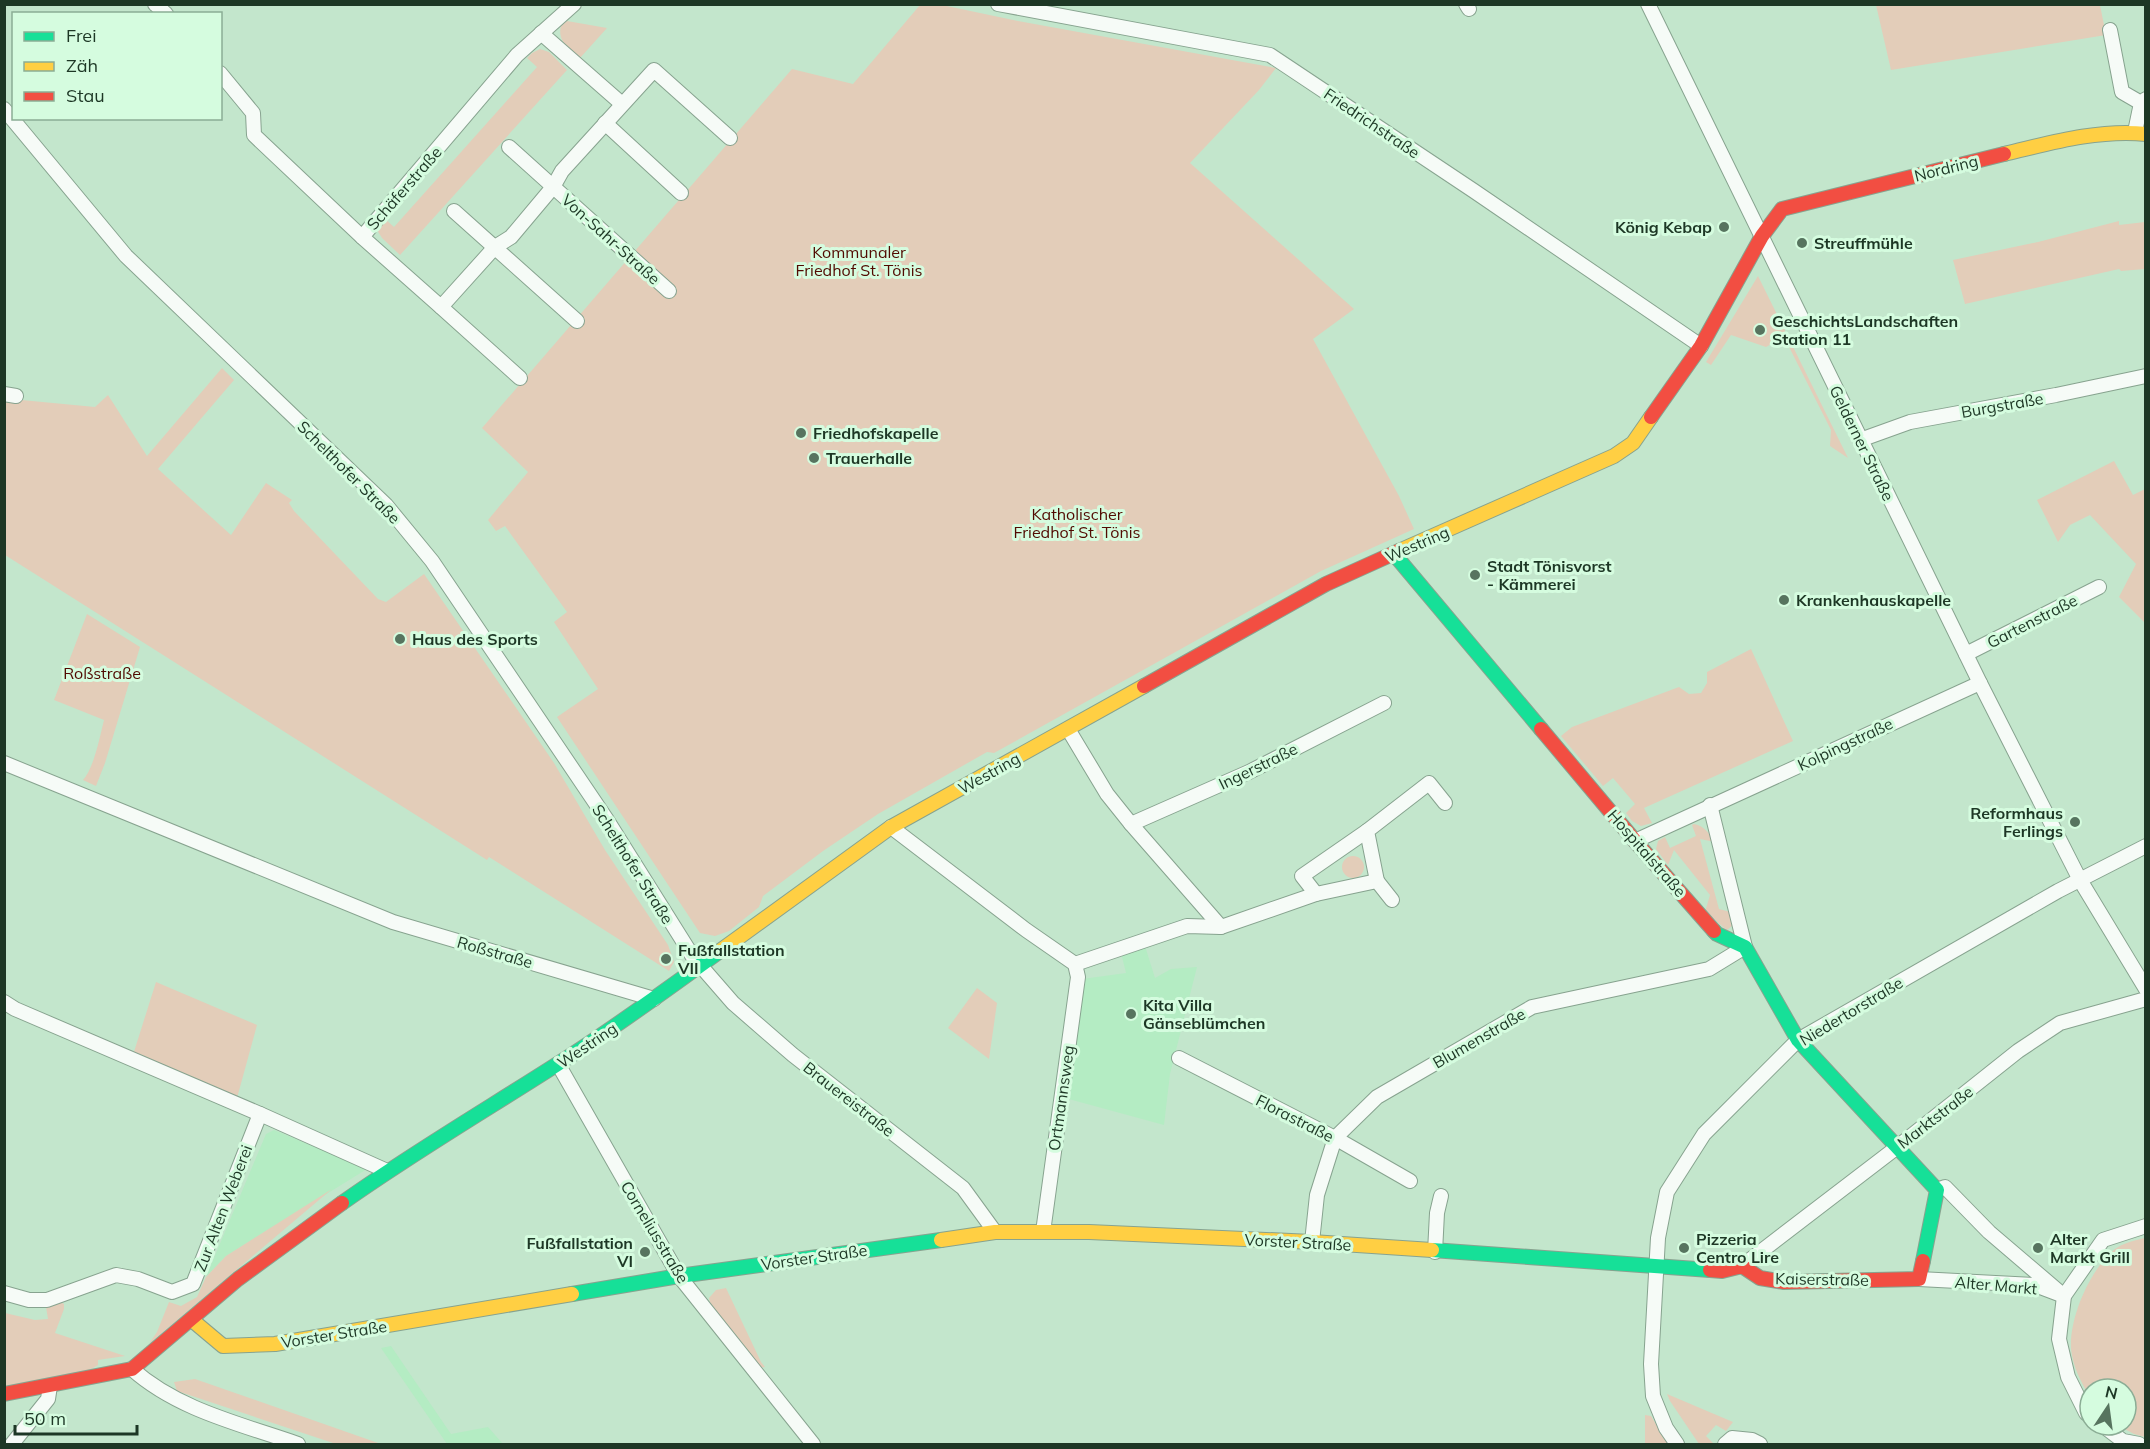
<svg xmlns="http://www.w3.org/2000/svg" width="2150" height="1449" viewBox="0 0 2150 1449" font-family="Mulish,sans-serif">
<style>
.built{fill:#b4ecc3}
.green{fill:#e3cdb9}
.lines{fill:none;stroke-linecap:round;stroke-linejoin:round}
.street-casing{stroke:#87a38f;stroke-width:16}
.fast-casing{stroke:#87a38f;stroke-width:16}
.slow-casing{stroke:#87a38f;stroke-width:16}
.jam-casing{stroke:#87a38f;stroke-width:16}
.street{stroke:#f6fbf7;stroke-width:14}
.fast{stroke:#16e098;stroke-width:14}
.slow{stroke:#ffcf43;stroke-width:14}
.jam{stroke:#f24e42;stroke-width:14}
.poi-dot{fill:#57745f;stroke:#d5fcdf;stroke-width:2}
.labels{text-anchor:middle;dominant-baseline:central;stroke-width:6;stroke-linejoin:round;paint-order:stroke}
.street-label{font-size:16px;fill:#1d3725;stroke:#d5fcdf}
.poi-label{font-size:16px;font-weight:bold;fill:#1d3725;stroke:#d5fcdf;text-anchor:start}
.park-label{font-size:16px;fill:#510a01;stroke:#d5fcdf}
</style>
<rect width="100%" height="100%" fill="#c3e6cc"/>
<g class="built">
<polygon points="1145,946 1155,978 1171,969 1197,967 1170,1074 1164,1125 1065,1098 1082,979 1126,973 1121,953"/>
<polygon points="274,1130 367,1169 226,1256 206,1277 266,1134"/>
<polygon points="391,1346 451,1434 488,1427 503,1444 447,1444 381,1348"/>
</g>
<g class="green">
<polygon points="920,5 942,5 1018,21 1276,68 1259,90 1190,163 1354,309 1313,339 1399,496 1414,529 1321,571 994,753 987,752 878,814 823,851 763,896 759,907 729,931 715,936 700,933 557,717 598,689 554,622 567,612 505,526 496,531 488,520 528,472 482,428 792,69 853,84"/>
<polygon points="1876,5 2100,5 2106,35 1891,70"/>
<path d="M567,21L607,28L580,58C569,49 557,41 561,26Z"/>
<polygon points="540,49 549,52 567,70 400,255 382,238 377,230 384,218 394,227 537,67 527,58 532,53"/>
<polygon points="2119,221 2119,225 2145,222 2145,269 2121,271 2119,269 1965,304 1953,260 2038,242"/>
<polygon points="1758,276 1848,458 1830,446 1831,430 1784,337 1766,347 1731,335 1711,365 1706,362"/>
<polygon points="222,368 234,380 158,469 231,535 266,483 292,500 289,503 294,511 378,599 386,602 424,574 554,763 605,850 668,945 674,962 669,971 489,857 487,860 5,555 4,403 11,399 95,407 108,395 147,456"/>
<polygon points="2114,461 2133,495 2145,489 2145,623 2119,597 2136,564 2090,515 2070,525 2058,542 2037,500"/>
<path d="M87,614L140,647L105,763L96,786L83,780C94,768 100,736 104,720L54,700Z"/>
<polygon points="1751,649 1793,741 1644,808 1652,823 1641,826 1632,821 1626,813 1635,804 1613,778 1603,786 1561,736 1572,727 1679,687 1689,694 1701,693 1707,683 1707,672"/>
<path d="M1694,824C1705,826 1709,834 1715,842L1700,839L1719,909L1734,913L1733,925L1727,930L1705,912L1710,895L1674,850L1668,865L1656,849L1658,841L1665,837L1670,848L1696,836L1692,825Z"/>
<circle cx="1353" cy="867" r="11"/>
<polygon points="156,982 257,1025 237,1098 133,1055"/>
<polygon points="977,988 997,1003 989,1059 948,1028"/>
<polygon points="332,1189 149,1344 157,1332 169,1302 181,1306 197,1297 206,1277 226,1256"/>
<path d="M2145,1238H2146L2145,1437L2134,1434L2117,1425H2126V1389H2090V1397C2081,1382 2073,1367 2071,1349C2069,1318 2090,1269 2115,1249C2123,1243 2136,1240 2145,1238Z"/>
<polygon points="726,1288 761,1362 765,1367 759,1368 712,1310 709,1298 716,1290"/>
<polygon points="60,1302 64,1304 64,1309 55,1333 125,1356 98,1360 98,1365 83,1374 5,1387 5,1313 35,1320 48,1319 46,1307"/>
<polygon points="195,1379 381,1444 336,1444 177,1391 174,1382"/>
<polygon points="1667,1394 1733,1422 1726,1431 1716,1425 1706,1436 1714,1444 1699,1444 1670,1401"/>
<polygon points="1645,1415 1651,1416 1668,1444 1645,1444"/>
</g>
<g class="lines">
<defs>
<g id="street">
<polyline points="155,4 166,14"/>
<polyline points="998,4 1270,55 1474,191 1701,346"/>
<polyline points="1466,4 1469,9"/>
<polyline points="1648,4 1980,683 2080,880 2146,989"/>
<polyline points="2110,30 2122,92 2141,103"/>
<polyline points="541,33 622,104"/>
<polyline points="220,73 253,113 254,135 362,237 441,307 495,247 511,237 553,187 562,171 654,70 730,138"/>
<polyline points="4,109 126,256 386,505 432,561 607,820 693,957 733,1003 793,1055 963,1188 995,1232"/>
<polyline points="605,123 681,193"/>
<polyline points="2135,132 2141,103 2146,99"/>
<polyline points="509,147 669,291"/>
<polyline points="454,211 577,321"/>
<polyline points="362,237 517,55 574,4"/>
<polyline points="441,307 520,378"/>
<polyline points="4,394 16,396"/>
<polyline points="1860,440 1910,422 2056,395 2146,376"/>
<polyline points="1966,654 2099,587"/>
<polyline points="1068,729 1107,794 1131,824 1221,927"/>
<polyline points="4,763 393,922 654,999"/>
<polyline points="1131,824 1249,772 1384,703"/>
<polyline points="891,827 1026,930 1075,964 1078,977 1043,1232"/>
<polyline points="1635,841 1980,683"/>
<polyline points="1377,881 1367,831 1429,783 1445,803"/>
<polyline points="1316,894 1302,876 1367,831"/>
<polyline points="1075,964 1187,926 1221,927 1316,894 1377,881 1392,900"/>
<polyline points="4,1002 15,1009 260,1114"/>
<polyline points="1179,1058 1335,1138 1410,1181"/>
<polyline points="558,1064 679,1276 813,1444"/>
<polyline points="1312,1242 1317,1195 1335,1138 1377,1097 1532,1007 1709,969 1745,947 1710,805"/>
<polyline points="1435,1252 1437,1213 1441,1196"/>
<polyline points="1742,1266 1896,1148 2018,1051 2060,1023 2146,999"/>
<polyline points="1919,1279 2035,1285 2064,1296 1989,1232 1945,1187 1937,1190"/>
<polyline points="4,1293 29,1300 47,1300 116,1275 138,1279 172,1292 193,1284 260,1114 387,1171"/>
<path d="M132,1369C178,1410 241,1424 298,1444"/>
<polyline points="2090,1416 2086,1413 2068,1377 2059,1339 2064,1296 2103,1240 2146,1226"/>
<polyline points="2102,1425 2123,1441 2139,1444"/>
<polyline points="12,1444 48,1399 50,1386"/>
<polyline points="1677,1444 1666,1428 1653,1396 1651,1364 1658,1238 1667,1192 1704,1134 1798,1040 2058,891 2146,846"/>
<polyline points="1725,1444 1732,1438 1752,1440 1760,1444"/>
</g>
<g id="fast">
<polyline points="1394,554 1541,729"/>
<polyline points="1714,931 1717,934 1745,947 1798,1040 1937,1190 1923,1261"/>
<path d="M342,1203C411,1154 484,1111 556,1065C612,1030 666,990 720,951"/>
<polyline points="1432,1250 1710,1270"/>
<polyline points="572,1294 679,1276 941,1240"/>
</g>
<g id="slow">
<path d="M2004,154C2050,143 2099,129 2146,134"/>
<polyline points="1399,551 1614,456 1633,443 1651,417"/>
<polyline points="720,951 891,827 1144,686"/>
<polyline points="941,1240 995,1232 1089,1232 1312,1242 1432,1250"/>
<polyline points="192,1320 223,1346 275,1344 572,1294"/>
</g>
<g id="jam">
<polyline points="1651,417 1701,346 1762,236 1782,209 2004,154"/>
<polyline points="1144,686 1326,584 1399,551"/>
<polyline points="1541,729 1635,841 1714,931"/>
<polyline points="1710,1270 1722,1271 1742,1266 1760,1278 1784,1282 1919,1279 1923,1261"/>
<polyline points="4,1394 132,1369 238,1279 342,1203"/>
</g>
</defs>
<use href="#street" class="street-casing"/>
<use href="#fast" class="fast-casing"/>
<use href="#slow" class="slow-casing"/>
<use href="#jam" class="jam-casing"/>
<use href="#street" class="street"/>
<use href="#fast" class="fast"/>
<use href="#slow" class="slow"/>
<use href="#jam" class="jam"/>
</g>
<g class="poi-dot">
<circle cx="1724" cy="227" r="6"/>
<circle cx="1802" cy="243" r="6"/>
<circle cx="1760" cy="330" r="6"/>
<circle cx="801" cy="433" r="6"/>
<circle cx="814" cy="458" r="6"/>
<circle cx="1475" cy="575" r="6"/>
<circle cx="1784" cy="600" r="6"/>
<circle cx="400" cy="639" r="6"/>
<circle cx="2075" cy="822" r="6"/>
<circle cx="666" cy="959" r="6"/>
<circle cx="1131" cy="1014" r="6"/>
<circle cx="1684" cy="1248" r="6"/>
<circle cx="2038" cy="1248" r="6"/>
<circle cx="645" cy="1252" r="6"/>
</g>
<g class="labels">
<g class="street-label">
<text transform="translate(1372 123) rotate(34)">Friedrichstraße</text>
<text transform="translate(1946 168) rotate(-14)">Nordring</text>
<text transform="translate(404 188) rotate(-49)">Schäferstraße</text>
<text transform="translate(611 239) rotate(42)">Von-Sahr-Straße</text>
<text transform="translate(2002 405) rotate(-10)">Burgstraße</text>
<text transform="translate(1862 443) rotate(64)">Gelderner Straße</text>
<text transform="translate(349 472) rotate(45)">Schelthofer Straße</text>
<text transform="translate(1417 544) rotate(-23)">Westring</text>
<text transform="translate(2032 621) rotate(-27)">Gartenstraße</text>
<text transform="translate(1845 744) rotate(-25)">Kolpingstraße</text>
<text transform="translate(1258 766) rotate(-26)">Ingerstraße</text>
<text transform="translate(989 773) rotate(-29)">Westring</text>
<text transform="translate(1647 853) rotate(49)">Hospitalstraße</text>
<text transform="translate(633 864) rotate(58)">Schelthofer Straße</text>
<text transform="translate(495 952) rotate(16)">Roßstraße</text>
<text transform="translate(1851 1011) rotate(-31)">Niedertorstraße</text>
<text transform="translate(1479 1038) rotate(-30)">Blumenstraße</text>
<text transform="translate(587 1045) rotate(-34)">Westring</text>
<text transform="translate(1061 1098) rotate(-82)">Ortmannsweg</text>
<text transform="translate(849 1099) rotate(38)">Brauereistraße</text>
<text transform="translate(1935 1117) rotate(-38)">Marktstraße</text>
<text transform="translate(1295 1118) rotate(27)">Florastraße</text>
<text transform="translate(223 1208) rotate(-69)">Zur Alten Weberei</text>
<text transform="translate(655 1232) rotate(59)">Corneliusstraße</text>
<text transform="translate(1298 1242) rotate(3)">Vorster Straße</text>
<text transform="translate(814 1257) rotate(-8)">Vorster Straße</text>
<text transform="translate(1822 1279) rotate(1)">Kaiserstraße</text>
<text transform="translate(1996 1285) rotate(5)">Alter Markt</text>
<text transform="translate(334 1334) rotate(-9)">Vorster Straße</text>
</g>
<g class="poi-label">
<text x="1712" y="227" text-anchor="end">König Kebap</text>
<text x="1814" y="243">Streuffmühle</text>
<text x="1772" y="321">GeschichtsLandschaften<tspan x="1772" dy="18">Station 11</tspan></text>
<text x="813" y="433">Friedhofskapelle</text>
<text x="826" y="458">Trauerhalle</text>
<text x="1487" y="566">Stadt Tönisvorst<tspan x="1487" dy="18">- Kämmerei</tspan></text>
<text x="1796" y="600">Krankenhauskapelle</text>
<text x="412" y="639">Haus des Sports</text>
<text x="2063" y="813" text-anchor="end">Reformhaus<tspan x="2063" dy="18">Ferlings</tspan></text>
<text x="678" y="950">Fußfallstation<tspan x="678" dy="18">VII</tspan></text>
<text x="1143" y="1005">Kita Villa<tspan x="1143" dy="18">Gänseblümchen</tspan></text>
<text x="1696" y="1239">Pizzeria<tspan x="1696" dy="18">Centro Lire</tspan></text>
<text x="2050" y="1239">Alter<tspan x="2050" dy="18">Markt Grill</tspan></text>
<text x="633" y="1243" text-anchor="end">Fußfallstation<tspan x="633" dy="18">VI</tspan></text>
</g>
<g class="park-label">
<text x="859" y="252">Kommunaler<tspan x="859" dy="18">Friedhof St. Tönis</tspan></text>
<text x="1077" y="514">Katholischer<tspan x="1077" dy="18">Friedhof St. Tönis</tspan></text>
<text x="102" y="673">Roßstraße</text>
</g>
</g>
<rect width="2150" height="1449" fill="none" stroke="#1d3725" stroke-width="12"/>
<rect x="12" y="12" width="210" height="108" fill="#d5fcdf" stroke="#8bad95" stroke-width="1.5"/>
<rect x="24" y="32" width="30" height="9" fill="#16e098" stroke="#8bad95" stroke-width="1.5"/>
<text x="66" y="42" font-size="18" fill="#1d3725">Frei</text>
<rect x="24" y="62" width="30" height="9" fill="#ffcf43" stroke="#8bad95" stroke-width="1.5"/>
<text x="66" y="72" font-size="18" fill="#1d3725">Zäh</text>
<rect x="24" y="92" width="30" height="9" fill="#f24e42" stroke="#8bad95" stroke-width="1.5"/>
<text x="66" y="102" font-size="18" fill="#1d3725">Stau</text>
<g transform="translate(2108 1407) rotate(13)"><circle r="28" fill="#d5fcdf" stroke="#8bad95" stroke-width="1.5"/>
<path d="M0-4.5L10 22L0 15L-10 22Z" fill="#57745f"/>
<text y="-9" font-size="16" font-weight="bold" text-anchor="middle" fill="#1d3725">N</text>
</g>
<path d="M15 1425v9h122v-9" fill="none" stroke="#1d3725" stroke-width="3"/>
<text x="24" y="1425" font-size="18" fill="#1d3725" stroke="#d5fcdf" stroke-width="4.5" paint-order="stroke">50 m</text>
</svg>
